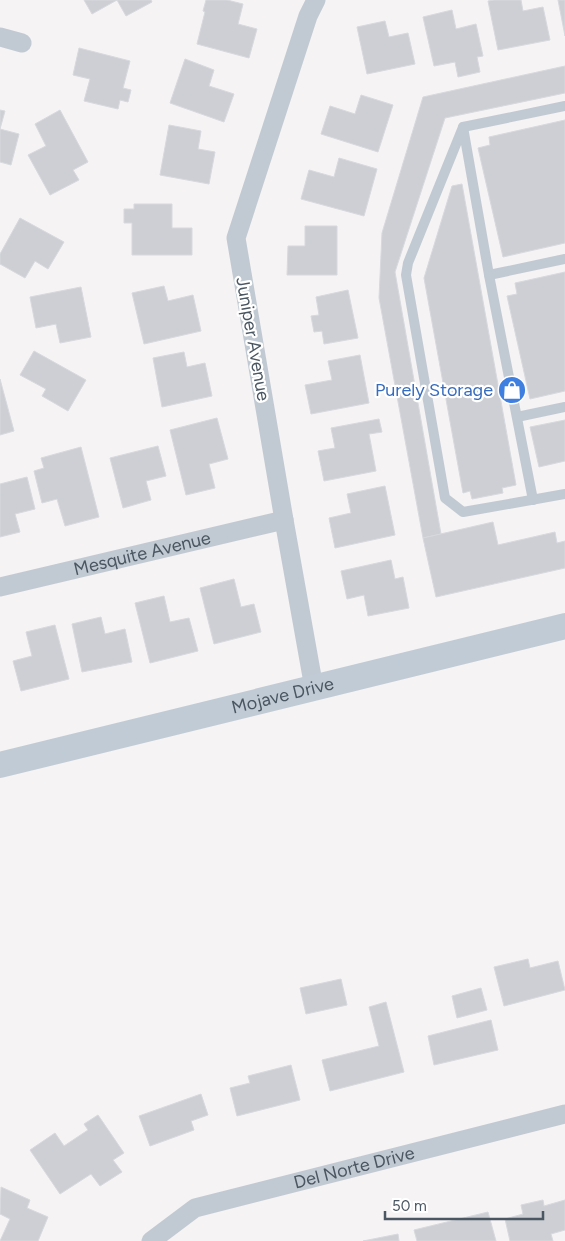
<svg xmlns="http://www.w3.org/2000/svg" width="565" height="1241" font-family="Figtree,sans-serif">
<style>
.building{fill:#cdcfd5;stroke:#d7d9de}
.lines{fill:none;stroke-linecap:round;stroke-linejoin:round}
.service{stroke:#c1cad2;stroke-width:10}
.minor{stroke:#c1cad2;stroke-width:19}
.secondary{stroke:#c1cbd6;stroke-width:26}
.labels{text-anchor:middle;stroke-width:4.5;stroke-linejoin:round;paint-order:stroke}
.street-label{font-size:18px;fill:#4a5661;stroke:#fff}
.shop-label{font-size:18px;fill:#366cbe;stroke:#fff;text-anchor:end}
</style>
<rect width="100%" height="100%" fill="#f5f3f3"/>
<g class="building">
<path d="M84 0H151L152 2 126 16 117 0 92 14Z"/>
<path d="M206 0H227L243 4 238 24 257 29 249 58 197 44 205 12 203 11Z"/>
<path d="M494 0H521L523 11 543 7 550 40 498 50 488 1Z"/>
<path d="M558 0H565V36Z"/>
<path d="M452 10 456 29 476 24 483 56 477 57 480 72 458 77 455 62 434 66 423 17Z"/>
<path d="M385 21 389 37 408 33 415 64 367 74 357 27Z"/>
<path d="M79 48 130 61 123 88 131 90 128 102 120 100 118 109 84 101 90 79 73 75Z"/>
<path d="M185 59 214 70 209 86 234 94 224 122 170 103Z"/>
<path d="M565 66V93L445 118 395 272 441 534 423 538 379 298 382 233 423 97Z"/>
<path d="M361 95 393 105 378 152 321 134 330 106 355 114Z"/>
<path d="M0 110 5 111 0 129 19 134 11 165 0 162Z"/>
<path d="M60 110 88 162 73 170 79 180 50 195 28 155 46 146 35 124Z"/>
<path d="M565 120V243L503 257 478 148 490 145 489 137Z"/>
<path d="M169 125 201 131 198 149 215 152 209 184 160 175Z"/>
<path d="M339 158 377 169 364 216 301 199 309 170 334 177Z"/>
<path d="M462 184 516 485 502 488 503 493 472 499 470 491 463 493 424 278 452 186Z"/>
<path d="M134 204H172V228H192V255H132V223H124V209H134Z"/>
<path d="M20 218 64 242 48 269 35 261 25 278 0 264V254Z"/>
<path d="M305 226H337V275H287L288 246H305Z"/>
<path d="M565 272V391L530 399 507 296 517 294 515 283Z"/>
<path d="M164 286 168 301 193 295 201 331 144 344 132 293Z"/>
<path d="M81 287 91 337 60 343 56 324 36 328 30 297Z"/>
<path d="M348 290 358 338 324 344 322 331 314 332 311 316 319 315 316 297Z"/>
<path d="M34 351 86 380 68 411 42 396 46 389 20 375Z"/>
<path d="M184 352 187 367 205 363 212 396 162 407 153 358Z"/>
<path d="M360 355 369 403 311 414 305 385 332 380 328 361Z"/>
<path d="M0 379 14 431 0 435Z"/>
<path d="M217 418 228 459 209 464 215 488 186 495 170 430Z"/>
<path d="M379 419 382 432 369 434 376 471 324 481 318 451 335 448 331 428Z"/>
<path d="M565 420V461L539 467 530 427Z"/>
<path d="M158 446 166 476 146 481 151 500 123 508 110 458Z"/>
<path d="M81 447 99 517 65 526 57 499 42 503 34 471 44 468 41 458Z"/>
<path d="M27 477 35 509 15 514 20 532 0 537V484Z"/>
<path d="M385 486 395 535 335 548 329 518 351 513 347 494Z"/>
<path d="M493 522 498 545 555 532 557 543 565 541V568L436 597 423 538Z"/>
<path d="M391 560 395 579 403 577 409 608 368 616 364 595 347 599 341 571Z"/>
<path d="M234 579 241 607 254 604 261 632 214 644 200 588Z"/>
<path d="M164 596 170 622 189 618 198 651 150 663 135 603Z"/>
<path d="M101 617 105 634 125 629 132 662 82 672 72 624Z"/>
<path d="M55 625 69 679 21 691 13 661 32 656 26 632Z"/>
<path d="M528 959 530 968 558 961 565 990 504 1006 494 967Z"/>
<path d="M341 979 347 1005 306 1014 300 988Z"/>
<path d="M481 988 487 1010 457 1018 452 996Z"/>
<path d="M386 1002 404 1072 330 1091 322 1060 379 1046 369 1007Z"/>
<path d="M491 1020 498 1050 434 1065 428 1036Z"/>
<path d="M291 1065 300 1100 237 1116 230 1088 250 1083 248 1076Z"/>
<path d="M201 1094 208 1115 191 1121 194 1130 150 1146 139 1116Z"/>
<path d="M98 1115 124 1153 113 1160 122 1172 100 1186 91 1174 60 1194 30 1150 55 1133 64 1146 88 1130 84 1124Z"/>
<path d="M1 1187 30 1200 27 1208 48 1217 38 1241H0L10 1219 0 1214Z"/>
<path d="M543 1200 544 1206 565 1200V1230L551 1234 553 1241H510L505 1219 523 1214 521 1205Z"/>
<path d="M488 1212 496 1241H417L414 1230Z"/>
<path d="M398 1234 399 1241H363Z"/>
</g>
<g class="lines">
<g class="service">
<path d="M463 127 565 106"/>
<path d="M565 259 489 275 463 127 408 263 406 275 445 498 463 512 565 494"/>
<path d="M489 275 533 500"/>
<path d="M517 417 565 407"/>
</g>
<g class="minor">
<path d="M0 37 22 43"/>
<path id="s1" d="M0 587 284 520"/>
<path d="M314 688 284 520 236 238 308 16 316 0"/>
<path id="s2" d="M151 1241 195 1208 565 1114"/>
</g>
<path class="secondary" id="s3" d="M0 765 565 626"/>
</g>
<defs>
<symbol id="shop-disc" viewBox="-11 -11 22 22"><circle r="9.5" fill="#3f7fe0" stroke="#fff"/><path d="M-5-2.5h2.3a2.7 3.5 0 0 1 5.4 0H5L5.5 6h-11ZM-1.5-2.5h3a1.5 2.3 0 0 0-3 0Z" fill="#fff"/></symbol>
</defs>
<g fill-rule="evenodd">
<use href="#shop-disc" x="496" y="374" width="32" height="32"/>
</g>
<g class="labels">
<g class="street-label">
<text transform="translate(253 339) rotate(80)" y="6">Juniper Avenue</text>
<text dy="6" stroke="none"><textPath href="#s1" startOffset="146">Mesquite Avenue</textPath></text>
<text dy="6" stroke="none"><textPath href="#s3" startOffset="291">Mojave Drive</textPath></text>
<text dy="6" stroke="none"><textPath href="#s2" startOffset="219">Del Norte Drive</textPath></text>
</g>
<g class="shop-label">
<text x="493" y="396">Purely Storage</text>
</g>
</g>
<path d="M385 1211v8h158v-8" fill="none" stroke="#4a5661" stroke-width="2.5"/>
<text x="392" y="1211" font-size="15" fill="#4a5661" stroke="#ffffff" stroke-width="4" paint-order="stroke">50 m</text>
</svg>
